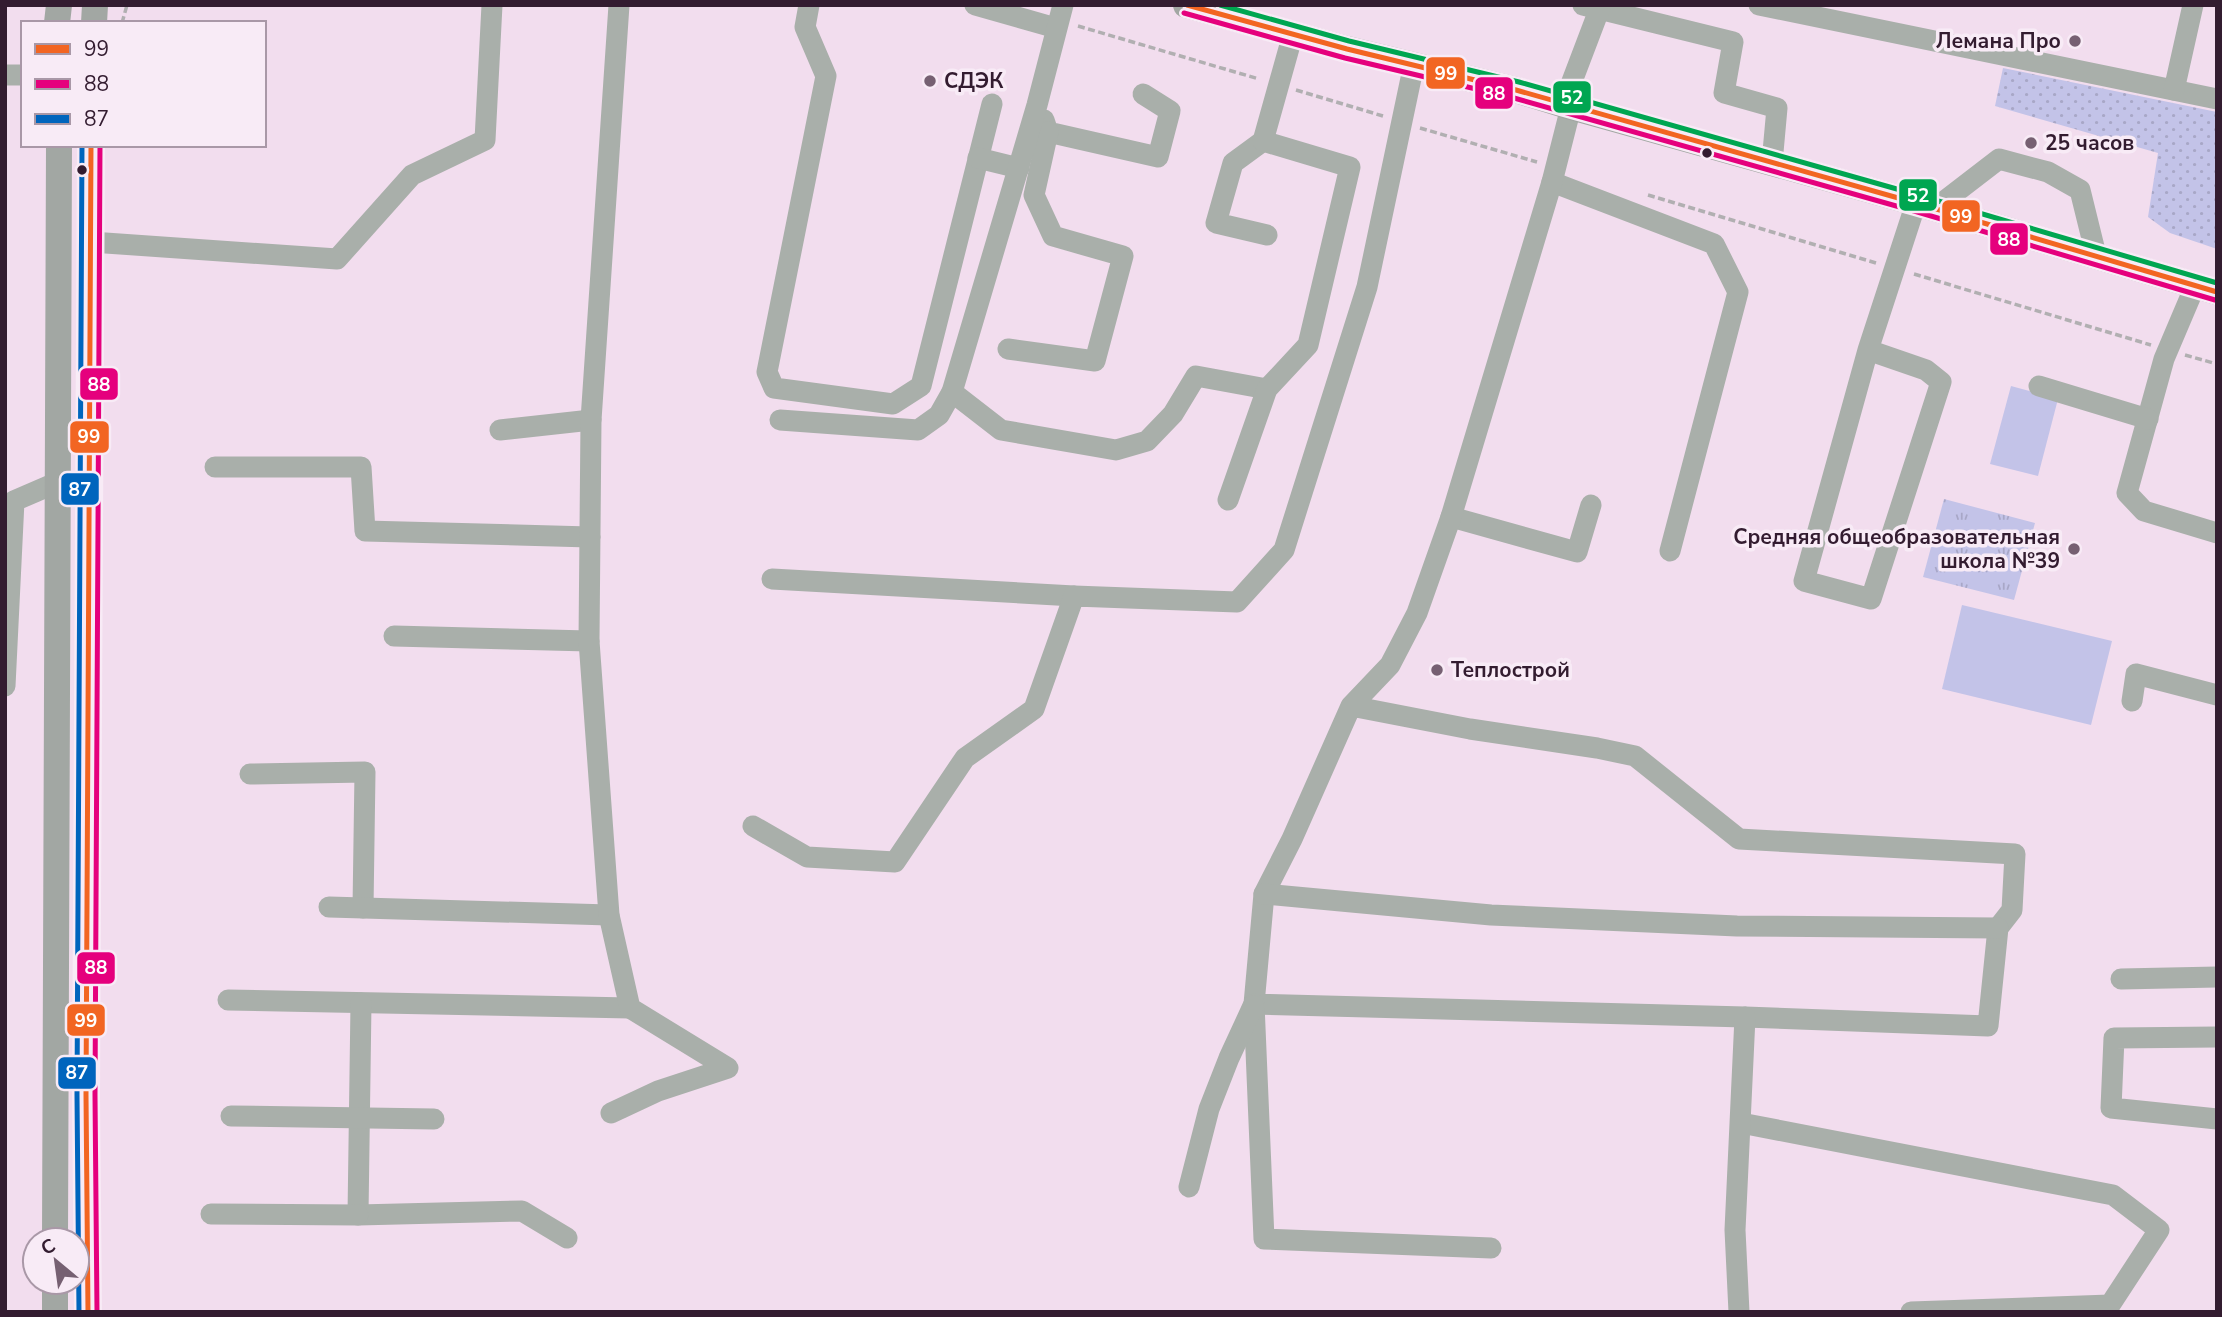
<svg xmlns="http://www.w3.org/2000/svg" width="2222" height="1317" font-family="'Nunito Sans',sans-serif">
<style>
.grass{fill:url(#grass-dots)}
.park{fill:url(#park-tufts)}
.garden{fill:#c3c3e8}
.lines{fill:none;stroke-linecap:round;stroke-linejoin:round}
.path{stroke:#b1afb1;stroke-width:3.5;stroke-dasharray:7 3.5;stroke-linecap:butt}
.minor{stroke:#a9afaa;stroke-width:21}
.major{stroke:#a2a7a3;stroke-width:26}
.bus-1-casing{stroke:#f8ebf6;stroke-width:10}
.bus-2-casing{stroke:#f8ebf6;stroke-width:10}
.bus-3-casing{stroke:#f8ebf6;stroke-width:10}
.bus-4-casing{stroke:#f8ebf6;stroke-width:10}
.bus-1{stroke:#f26522;stroke-width:5}
.bus-2{stroke:#e5007d;stroke-width:5}
.bus-3{stroke:#0065bd;stroke-width:5}
.bus-4{stroke:#00a651;stroke-width:5}
.poi-dot{fill:#766072;stroke:#f8ebf6;stroke-width:2.5}
.bus-dot{fill:#331c30;stroke:#f8ebf6;stroke-width:2.5}
.labels{text-anchor:middle;stroke-width:7;stroke-linejoin:round;paint-order:stroke}
.poi-label{font-size:21px;font-weight:bold;fill:#331c30;stroke:#f8ebf6;text-anchor:start}
.line-badge{stroke:#f8ebf6;stroke-width:2.5}
.badge-label{font-size:19px;text-anchor:middle;font-weight:bold;fill:#fff}
</style>
<defs>
<pattern id="grass-dots" width="8" height="8" patternUnits="userSpaceOnUse" patternTransform="scale(1.75)"><rect width="8" height="8" fill="#c3c3e8"/><path d="M2 2h.1M6 6h.1" fill="none" stroke="#a8a7c7" stroke-width="1.8" stroke-linecap="round"/></pattern>
<pattern id="park-tufts" width="24" height="20" patternUnits="userSpaceOnUse" patternTransform="scale(1.75)"><rect width="24" height="20" fill="#c3c3e8"/><path d="M3 7l-1-3M5 7V3M7 7l1-3M15 17l-1-3M17 17v-4M19 17l1-3" fill="none" stroke="#a8a7c7"/></pattern>
</defs>
<rect width="100%" height="100%" fill="#f2ddee"/>
<path class="grass" d="M2003 68 2217 112V249L2170 233 2148 217 2158 153 1995 106Z"/>
<path class="park" d="M1944 499 2035 523 2014 600 1923 577Z"/>
<g class="garden">
<path d="M2011 386 2058 399 2038 476 1990 464Z"/>
<path d="M1962 605 2112 641 2091 725 1942 689Z"/>
</g>
<g class="lines">
<g class="path">
<path d="M122 23 127 5"/>
<path d="M1078 26 1259 79"/>
<path d="M1296 90 1383 116"/>
<path d="M1420 128 1537 162"/>
<path d="M1648 195 1876 263"/>
<path d="M1914 274 2151 345"/>
<path d="M2185 355 2217 364"/>
</g>
<g class="minor">
<path d="M809 5 805 27 826 76 767 372 774 388 893 404 921 386 992 104"/>
<path d="M975 5 1056 28"/>
<path d="M1583 5 1733 42 1724 93 1777 108 1772 163"/>
<path d="M1759 5 2217 99"/>
<path d="M5 75H23"/>
<path d="M2174 90 2193 5"/>
<path d="M1563 105 1601 5"/>
<path d="M1044 120 1048 132 1158 157 1170 111 1143 94"/>
<path d="M1263 141 1233 163 1216 223 1267 235"/>
<path d="M978 158 1019 168"/>
<path d="M1552 182 1714 244 1738 292 1670 551"/>
<path d="M1934 209 1999 159 2048 172 2080 190 2096 255"/>
<path d="M91 242 337 259 412 175 485 140 492 5"/>
<path d="M2195 286 2164 359 2127 493 2144 511 2217 533"/>
<path d="M1008 349 1095 361 1123 256 1053 236 1034 195 1048 132"/>
<path d="M1868 350 1926 370 1941 382 1871 599 1804 581 1868 350 1916 203"/>
<path d="M2039 386 2148 419"/>
<path d="M952 392 1001 430 1116 450 1147 441 1173 414 1196 376 1267 389"/>
<path d="M780 420 918 430 939 415 952 392 1037 105 1063 5"/>
<path d="M500 430 591 420"/>
<path d="M215 467H361L365 531 590 537"/>
<path d="M1228 500 1267 389 1308 345 1350 167 1263 141 1293 34"/>
<path d="M1451 517 1577 552 1591 505"/>
<path d="M772 579 1074 596"/>
<path d="M394 636 589 641"/>
<path d="M5 686 14 501 58 482"/>
<path d="M2132 701 2136 674 2217 695"/>
<path d="M1351 706 1470 729 1597 748 1635 756 1739 839 2015 854 2012 910 1998 928 1988 1026 1745 1017 1254 1004 1264 894 1292 839 1351 706 1390 665 1417 613 1451 517 1552 182 1571 107"/>
<path d="M250 774 365 772 363 908"/>
<path d="M753 826 807 857 895 862 965 758 1034 709 1074 596 1237 602 1284 550 1367 287 1414 64"/>
<path d="M1264 894 1491 915 1737 926 1998 928"/>
<path d="M329 907 609 915"/>
<path d="M2121 979 2217 977"/>
<path d="M228 1000 630 1008"/>
<path d="M361 1003 358 1215 522 1211 567 1238"/>
<path d="M1254 1004 1264 1239 1491 1248"/>
<path d="M2217 1037 2114 1038 2111 1108 2217 1119"/>
<path d="M611 1113 658 1091 728 1068 630 1008 609 915 589 641 591 420 619 5"/>
<path d="M231 1116 434 1119"/>
<path d="M1741 1123 2113 1195 2159 1230 2110 1305 1911 1312"/>
<path d="M1189 1187 1209 1109 1229 1058 1253 1006"/>
<path d="M211 1214 358 1215"/>
<path d="M1739 1312 1735 1230 1745 1017"/>
</g>
<g class="major">
<path d="M1186 5 1347 49 1516 90 1571 107 1916 203 2217 292"/>
<path d="M57 23 59 5"/>
<path d="M94 23 95 5"/>
<path d="M55 1240 59 145"/>
<path d="M55 1312V1282"/>
<path d="M88 1312 86 1095 91 145"/>
</g>
<defs>
<g id="bus-1">
<path d="M1187 5 1347 49 1516 90 1916 203 2217 292"/>
<path d="M88 1312 86 1095 91 145"/>
</g>
<g id="bus-2">
<path d="M1184 13 1345 58 1514 98 1914 211 2215 300"/>
<path d="M97 1312 95 1095 100 145"/>
</g>
<path id="bus-3" d="M79 1312 77 1095 82 145"/>
<path id="bus-4" d="M1220 5 1349 41 1519 82 1918 195 2217 283"/>
</defs>
<use href="#bus-1" class="bus-1-casing"/>
<use href="#bus-2" class="bus-2-casing"/>
<use href="#bus-3" class="bus-3-casing"/>
<use href="#bus-4" class="bus-4-casing"/>
<use href="#bus-1" class="bus-1"/>
<use href="#bus-2" class="bus-2"/>
<use href="#bus-3" class="bus-3"/>
<use href="#bus-4" class="bus-4"/>
</g>
<g class="poi-dot">
<circle cx="2075" cy="41" r="7"/>
<circle cx="930" cy="81" r="7"/>
<circle cx="2031" cy="143" r="7"/>
<circle cx="2074" cy="549" r="7"/>
<circle cx="1437" cy="670" r="7"/>
</g>
<g class="bus-dot">
<circle cx="1707" cy="153" r="6"/>
<circle cx="82" cy="170" r="6"/>
</g>
<g class="labels">
<g class="poi-label">
<text x="2061" y="48" text-anchor="end">Лемана Про</text>
<text x="944" y="88">СДЭК</text>
<text x="2045" y="150">25 часов</text>
<text x="2060" y="544" text-anchor="end">Средняя общеобразовательная<tspan x="2060" dy="24">школа №39</tspan></text>
<text x="1451" y="677">Теплострой</text>
</g>
</g>
<g class="line-badge">
<rect x="1425" y="56" width="41" height="34" rx="7" fill="#f26522"/>
<rect x="1474" y="76" width="40" height="34" rx="7" fill="#e5007d"/>
<rect x="1552" y="80" width="40" height="34" rx="7" fill="#00a651"/>
<rect x="1898" y="178" width="40" height="34" rx="7" fill="#00a651"/>
<rect x="1941" y="199" width="40" height="34" rx="7" fill="#f26522"/>
<rect x="1989" y="222" width="40" height="34" rx="7" fill="#e5007d"/>
<rect x="79" y="367" width="40" height="34" rx="7" fill="#e5007d"/>
<rect x="69" y="420" width="41" height="34" rx="7" fill="#f26522"/>
<rect x="60" y="472" width="40" height="34" rx="7" fill="#0065bd"/>
<rect x="76" y="951" width="40" height="34" rx="7" fill="#e5007d"/>
<rect x="66" y="1003" width="40" height="34" rx="7" fill="#f26522"/>
<rect x="57" y="1056" width="40" height="34" rx="7" fill="#0065bd"/>
</g>
<g class="badge-label">
<text x="1446" y="80">99</text>
<text x="1494" y="100">88</text>
<text x="1572" y="104">52</text>
<text x="1918" y="202">52</text>
<text x="1961" y="223">99</text>
<text x="2009" y="246">88</text>
<text x="99" y="391">88</text>
<text x="89" y="443">99</text>
<text x="80" y="496">87</text>
<text x="96" y="974">88</text>
<text x="86" y="1027">99</text>
<text x="77" y="1079">87</text>
</g>
<rect width="2222" height="1317" fill="none" stroke="#331c30" stroke-width="14"/>
<rect x="21" y="21" width="245" height="126" fill="#f8ebf6" stroke="#a998a7" stroke-width="2"/>
<rect x="35" y="44" width="35" height="10" fill="#f26522" stroke="#a998a7" stroke-width="2"/>
<text x="84" y="56" font-size="21" fill="#331c30">99</text>
<rect x="35" y="79" width="35" height="10" fill="#e5007d" stroke="#a998a7" stroke-width="2"/>
<text x="84" y="91" font-size="21" fill="#331c30">88</text>
<rect x="35" y="114" width="35" height="10" fill="#0065bd" stroke="#a998a7" stroke-width="2"/>
<text x="84" y="126" font-size="21" fill="#331c30">87</text>
<g transform="translate(56 1261) rotate(331)"><circle r="33" fill="#f8ebf6" stroke="#a998a7" stroke-width="2"/>
<path d="M0-5L12 26L0 18L-12 26Z" fill="#766072"/>
<text y="-10" font-size="19" font-weight="bold" text-anchor="middle" fill="#331c30">С</text>
</g>
</svg>
